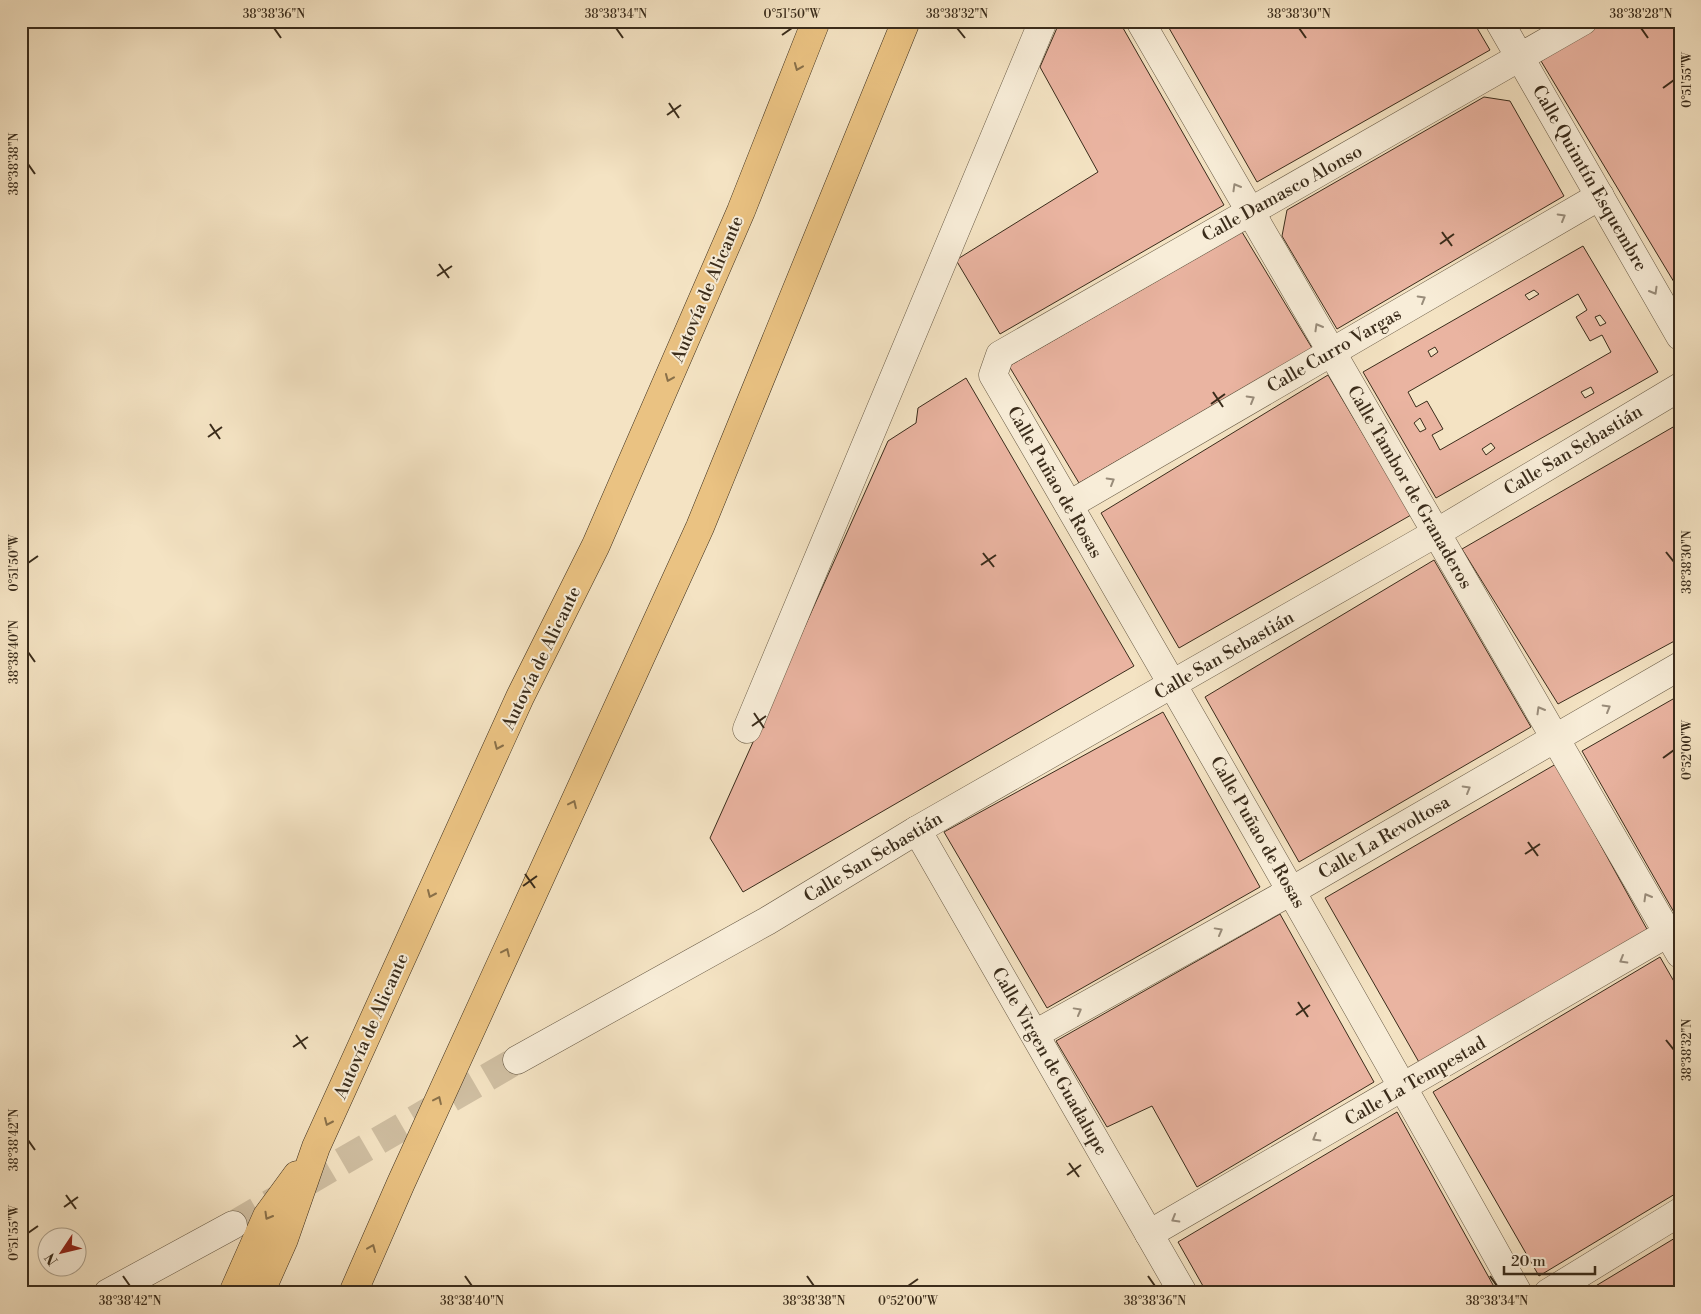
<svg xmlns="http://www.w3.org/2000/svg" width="1701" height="1314" font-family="'Libre Bodoni',serif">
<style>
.building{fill:#eab4a1;stroke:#3a2c1b;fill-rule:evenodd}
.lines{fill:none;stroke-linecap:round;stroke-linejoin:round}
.minor-tunnel{stroke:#cfbea1;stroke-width:28;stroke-dasharray:28 14;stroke-linecap:butt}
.minor-casing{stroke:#685a45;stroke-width:29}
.highway-casing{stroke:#3a2c1b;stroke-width:29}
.minor{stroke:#f8edd8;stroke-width:28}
.highway{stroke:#eac282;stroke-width:28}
.oneway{stroke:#897049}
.oneway2{stroke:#998c7a}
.ticks{fill:none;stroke:#3a2c1b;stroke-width:2}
.labels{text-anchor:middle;stroke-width:4;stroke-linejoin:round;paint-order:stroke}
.street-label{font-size:18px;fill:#3a2c1b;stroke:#f8edd8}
.neatline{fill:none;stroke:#3a2c1b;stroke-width:2}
.ticks-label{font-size:12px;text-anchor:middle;fill:#3a2c1b}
</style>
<rect width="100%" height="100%" fill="#f4e3c3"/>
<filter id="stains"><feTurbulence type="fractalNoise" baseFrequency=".004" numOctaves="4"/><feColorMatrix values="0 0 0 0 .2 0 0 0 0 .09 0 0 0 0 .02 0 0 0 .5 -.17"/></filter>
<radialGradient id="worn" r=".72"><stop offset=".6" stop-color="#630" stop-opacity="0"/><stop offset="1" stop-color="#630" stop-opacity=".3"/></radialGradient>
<g class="building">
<path d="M1060 21H1119L1224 205 1000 334 956 260 1098 172 1040 67Z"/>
<path d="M1165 21H1473L1490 50 1257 182Z"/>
<path d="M1606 21H1680V292L1541 61Z"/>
<path d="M1484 97 1510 101 1564 196 1337 329 1282 236 1287 210Z"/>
<path d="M1242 232 1312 348 1079 483 1009 366Z"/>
<path d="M1583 246 1658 372 1436 498 1363 372ZM1534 290 1539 294 1529 300 1525 295ZM1578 294 1587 310 1576 317 1590 341 1602 335 1611 352 1440 450 1432 435 1443 429 1427 401 1416 407 1408 392ZM1600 315 1606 323 1600 326 1595 317ZM1435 347 1438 352 1431 357 1428 351ZM1591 387 1594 393 1585 398 1581 392ZM1420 418 1426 429 1420 432 1414 423ZM1491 443 1495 448 1486 455 1482 449Z"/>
<path d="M1328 375 1411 515 1179 648 1101 513Z"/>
<path d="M966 378 1134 666 743 892 710 838 888 441 916 423 918 408Z"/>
<path d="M1680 423V638L1558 704 1462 549Z"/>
<path d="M1434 560 1531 727 1299 862 1205 697Z"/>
<path d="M1680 695V911L1675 914 1582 751Z"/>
<path d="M1163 712 1260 887 1047 1008 944 832Z"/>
<path d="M1556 764 1648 931 1420 1064 1325 898Z"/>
<path d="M1280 914 1374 1082 1197 1187 1152 1106 1107 1127 1056 1041Z"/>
<path d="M1660 957 1680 992V1191L1539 1276 1433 1092Z"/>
<path d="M1397 1112 1497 1292 1207 1293 1178 1242Z"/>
<path d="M1680 1235V1293H1584Z"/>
</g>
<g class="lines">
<path class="minor-tunnel" d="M233 1225 517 1060"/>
<defs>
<g id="minor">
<path d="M1140 21 1680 954"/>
<path d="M1499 21 1680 336"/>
<path d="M1069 505 1600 196"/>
<path d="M747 729 1043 21"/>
<path d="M917 830 1183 1293"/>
<path d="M1035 1034 1293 890 1680 666"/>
<path d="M517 1060 767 921 917 830 1436 533 1680 387"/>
<path d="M1149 1234 1680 926"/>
<path d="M108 1293 233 1225"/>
<path d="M1518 1293C1347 985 1170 679 993 375L1000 355 1583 21"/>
<path d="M1548 1293 1680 1212"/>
</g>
<g id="highway">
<path d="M233 1293 267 1216 297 1175"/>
<path d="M260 1293 284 1239 316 1147 520 697 596 545 741 211 816 21"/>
<path d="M353 1293 401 1183 700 527 906 21"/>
</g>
</defs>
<use href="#minor" class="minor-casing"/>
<use href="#highway" class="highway-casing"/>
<use href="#minor" class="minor"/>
<use href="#highway" class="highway"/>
</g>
<defs><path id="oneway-chevron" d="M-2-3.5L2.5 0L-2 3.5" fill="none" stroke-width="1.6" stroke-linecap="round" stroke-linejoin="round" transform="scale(1.25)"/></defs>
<g class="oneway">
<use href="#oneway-chevron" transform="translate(798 67) rotate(112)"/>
<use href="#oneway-chevron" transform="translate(669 378) rotate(113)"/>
<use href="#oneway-chevron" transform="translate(498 746) rotate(114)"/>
<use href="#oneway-chevron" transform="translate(573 804) rotate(-65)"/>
<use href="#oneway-chevron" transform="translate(431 894) rotate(114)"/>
<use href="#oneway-chevron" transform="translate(506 952) rotate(-65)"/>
<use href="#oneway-chevron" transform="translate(438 1100) rotate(-65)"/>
<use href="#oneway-chevron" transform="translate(328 1122) rotate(114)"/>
<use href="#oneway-chevron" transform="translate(268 1216) rotate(120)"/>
<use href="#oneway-chevron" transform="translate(372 1248) rotate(-67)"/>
</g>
<g class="oneway2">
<use href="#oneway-chevron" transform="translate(1236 187) rotate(-120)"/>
<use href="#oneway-chevron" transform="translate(1562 217) rotate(-30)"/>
<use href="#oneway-chevron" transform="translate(1654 291) rotate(60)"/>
<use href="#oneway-chevron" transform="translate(1422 299) rotate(-30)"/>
<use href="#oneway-chevron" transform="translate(1318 327) rotate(-120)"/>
<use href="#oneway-chevron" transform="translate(1251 399) rotate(-30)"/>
<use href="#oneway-chevron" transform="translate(1111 481) rotate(-30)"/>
<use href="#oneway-chevron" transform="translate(1607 708) rotate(-30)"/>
<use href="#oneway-chevron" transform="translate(1540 710) rotate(-120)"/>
<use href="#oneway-chevron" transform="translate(1467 789) rotate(-30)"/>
<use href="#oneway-chevron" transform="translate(1647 897) rotate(-120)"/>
<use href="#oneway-chevron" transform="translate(1219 931) rotate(-29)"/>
<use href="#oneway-chevron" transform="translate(1623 960) rotate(150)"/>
<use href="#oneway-chevron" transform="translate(1078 1011) rotate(-29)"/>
<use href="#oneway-chevron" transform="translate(1316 1138) rotate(150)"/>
<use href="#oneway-chevron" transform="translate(1175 1219) rotate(150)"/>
</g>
<path class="ticks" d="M274 28 281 38M616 28 623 38M957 28 965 38M1299 28 1306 38M1641 28 1648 38M782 35 792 28M1663 88 1674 80M669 103 679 118M667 115 681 105M28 164 35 174M1442 232 1452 246M1440 244 1454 234M439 264 449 278M437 276 452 266M1213 392 1223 407M1211 404 1225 394M210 424 220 439M208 437 222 427M1666 552 1674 562M983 553 994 567M28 563 38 556M981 565 996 555M28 652 35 662M754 713 764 728M752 726 766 716M1663 758 1674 750M1528 842 1538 856M1525 854 1540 844M525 874 535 888M523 886 537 876M1298 1002 1308 1017M1296 1015 1310 1005M296 1035 306 1049M1666 1040 1674 1050M293 1047 308 1037M28 1140 35 1150M1069 1163 1079 1177M1067 1175 1081 1165M66 1195 76 1209M64 1207 78 1197M28 1233 38 1226M123 1276 130 1286M465 1276 472 1286M807 1276 814 1286M1148 1276 1155 1286M1490 1276 1497 1286M908 1286 918 1279"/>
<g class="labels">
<g class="street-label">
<text transform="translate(1590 178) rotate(60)" y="6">Calle Quimtín Esquembre</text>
<text transform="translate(1282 193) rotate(-29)" y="6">Calle Damasco Alonso</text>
<text transform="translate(707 289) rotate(-67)" y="6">Autovía de Alicante</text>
<text transform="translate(1334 350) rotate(-30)" y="6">Calle Curro Vargas</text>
<text transform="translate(1573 450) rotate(-31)" y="6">Calle San Sebastián</text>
<text transform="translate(1055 482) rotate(60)" y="6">Calle Puñao de Rosas</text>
<text transform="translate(1410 487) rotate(60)" y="6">Calle Tambor de Granaderos</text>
<text transform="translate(1224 655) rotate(-30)" y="6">Calle San Sebastián</text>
<text transform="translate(541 658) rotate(-64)" y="6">Autovía de Alicante</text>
<text transform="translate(1258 832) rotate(60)" y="6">Calle Puñao de Rosas</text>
<text transform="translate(1384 837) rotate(-30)" y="6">Calle La Revoltosa</text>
<text transform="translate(873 857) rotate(-31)" y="6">Calle San Sebastián</text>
<text transform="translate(371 1026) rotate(-66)" y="6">Autovía de Alicante</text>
<text transform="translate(1050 1061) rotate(60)" y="6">Calle Virgen de Guadalupe</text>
<text transform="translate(1415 1081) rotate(-30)" y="6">Calle La Tempestad</text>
</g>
</g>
<rect width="1701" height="1314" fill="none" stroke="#f4e3c3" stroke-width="55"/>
<g transform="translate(62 1252) rotate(235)"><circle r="24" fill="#f8edd8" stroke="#aca08c"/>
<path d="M0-4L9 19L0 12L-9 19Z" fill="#8f2418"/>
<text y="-8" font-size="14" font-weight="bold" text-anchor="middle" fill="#3a2c1b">N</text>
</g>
<path d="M1504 1266v8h91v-8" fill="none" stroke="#3a2c1b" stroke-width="2.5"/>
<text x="1511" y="1266" font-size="15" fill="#3a2c1b" stroke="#f8edd8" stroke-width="4" paint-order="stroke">20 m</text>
<rect x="28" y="28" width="1646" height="1258" class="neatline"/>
<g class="ticks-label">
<text x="274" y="18">38°38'36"N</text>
<text x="616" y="18">38°38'34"N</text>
<text x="792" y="18">0°51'50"W</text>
<text x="957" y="18">38°38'32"N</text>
<text x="1299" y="18">38°38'30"N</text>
<text x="1641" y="18">38°38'28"N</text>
<text transform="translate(1687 80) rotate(-90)" y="4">0°51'55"W</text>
<text transform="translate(14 164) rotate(-90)" y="4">38°38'38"N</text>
<text transform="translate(1687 562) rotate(-90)" y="4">38°38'30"N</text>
<text transform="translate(14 563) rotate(-90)" y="4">0°51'50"W</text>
<text transform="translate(14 652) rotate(-90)" y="4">38°38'40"N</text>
<text transform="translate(1687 750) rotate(-90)" y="4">0°52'00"W</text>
<text transform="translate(1687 1050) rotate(-90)" y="4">38°38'32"N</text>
<text transform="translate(14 1140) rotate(-90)" y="4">38°38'42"N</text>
<text transform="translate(14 1233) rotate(-90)" y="4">0°51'55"W</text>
<text x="130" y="1305">38°38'42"N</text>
<text x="472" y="1305">38°38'40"N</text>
<text x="814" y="1305">38°38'38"N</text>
<text x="908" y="1305">0°52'00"W</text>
<text x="1155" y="1305">38°38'36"N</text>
<text x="1497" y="1305">38°38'34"N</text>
</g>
<rect width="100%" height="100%" filter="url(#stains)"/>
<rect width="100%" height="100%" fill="url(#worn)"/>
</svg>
